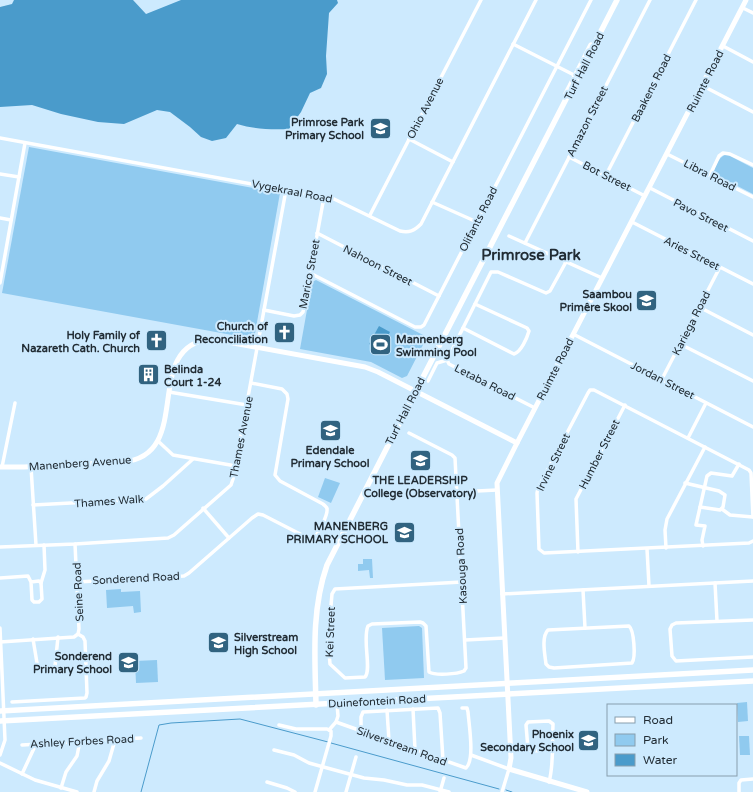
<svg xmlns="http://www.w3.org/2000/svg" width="753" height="792" font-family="'Varela Round',sans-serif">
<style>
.green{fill:#90caef}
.water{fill:#4a9bcb}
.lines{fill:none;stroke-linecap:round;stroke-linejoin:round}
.stream{stroke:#4a9bcb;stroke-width:1}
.street{stroke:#fff;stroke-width:3.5}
.secondary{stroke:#fff;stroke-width:5}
.primary{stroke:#fff;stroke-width:5.5}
.labels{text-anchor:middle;stroke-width:4;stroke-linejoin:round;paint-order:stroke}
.street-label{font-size:11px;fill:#212c34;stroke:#cdeafe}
.poi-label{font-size:11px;font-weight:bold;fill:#212c34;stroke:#cdeafe;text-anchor:end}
.district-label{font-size:15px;font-weight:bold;fill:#212c34;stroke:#cdeafe}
</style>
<rect width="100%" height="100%" fill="#cdeafe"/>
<g class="green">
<path d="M29 147 280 193 254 339 2 293Z"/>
<path d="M725 155H728L753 168V194L714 174C713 168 719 157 725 155Z"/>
<path d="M316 280 427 337 407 376 402 378 371 362 300 349 312 282Z"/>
<path d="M325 478 340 483 331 503 318 497Z"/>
<path d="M363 559H372L373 578H370L369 570 358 571V564H363Z"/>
<path d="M121 589V592L140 591 141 612 134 613 133 606 107 608 106 590Z"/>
<path d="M419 626 422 628 424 678 385 680 382 628Z"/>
<path d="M157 660 158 682 136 683 135 661Z"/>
<path d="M747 702 748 721 738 722 737 703Z"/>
<path d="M739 736H749L750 755H740Z"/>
</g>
<g class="water">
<path d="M14 0H133L146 14 181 0H337L338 3 329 13 326 56 327 74 321 88 310 93 301 112 289 129C271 130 254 129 237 124L226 138 212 141 201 137 190 127 170 112 157 110 124 124 98 122 61 114 32 105 0 107V7L12 4Z"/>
<path d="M379 326 390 332 380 350 369 344Z"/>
</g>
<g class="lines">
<g class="stream">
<path d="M331 743 499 789"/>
<path d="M506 790 512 792"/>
<path d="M141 792 159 725 171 723 240 719 328 742"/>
</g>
<g class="street">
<path d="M743 8 753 13"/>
<path d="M513 44 576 76"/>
<path d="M723 46 753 62"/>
<path d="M703 86 753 112"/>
<path d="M0 138 334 199 400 231C409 233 414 231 421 224L536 0"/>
<path d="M409 139 453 162"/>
<path d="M667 154 753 197"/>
<path d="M569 157 645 196"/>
<path d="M0 174 19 177"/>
<path d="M606 175 696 0"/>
<path d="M710 175 719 156 723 153 730 154 753 165"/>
<path d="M650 188 753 241"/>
<path d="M432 202 477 222"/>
<path d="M370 215 481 0"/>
<path d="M0 218 11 220"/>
<path d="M632 222 753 284"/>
<path d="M317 233 439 296"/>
<path d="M509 236 602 278"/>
<path d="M525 243 650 0"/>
<path d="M310 273 415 327H421L424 325 591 0"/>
<path d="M0 283 25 143"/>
<path d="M699 307 753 335"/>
<path d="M264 310 294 316 300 315 303 312 324 197"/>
<path d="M463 328 514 354C521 352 527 338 529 331L527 328 475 304"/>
<path d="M573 334 753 427"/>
<path d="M680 344 753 381"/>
<path d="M447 360 491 272H498L546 293 550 291 566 262"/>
<path d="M447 360 449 364 535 408"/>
<path d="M662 379 720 267"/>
<path d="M428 381 437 363 447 360"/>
<path d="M169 392 247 405"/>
<path d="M409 433 452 455 455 458 466 668 464 671C457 674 436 676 429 672L426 626 423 623 420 622 372 624 368 626C362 639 372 670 365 677L345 678 330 664 328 640 332 594 335 589 462 582"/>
<path d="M688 438 706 403"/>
<path d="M158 441 173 455 236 466"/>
<path d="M2 467 15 403"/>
<path d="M31 467 36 545"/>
<path d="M685 483 719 491 725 495 723 507 720 510 700 507"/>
<path d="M457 492 497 490"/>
<path d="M33 505 146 499 163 486 193 459"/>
<path d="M203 508 229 538"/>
<path d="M722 509 730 515 753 517"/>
<path d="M753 517 751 473 749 470 594 390H590L588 393 538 488 537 493 539 549 544 553 749 543 753 541"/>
<path d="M703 546 702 540 705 526 696 525 707 476 711 473 732 476 739 464"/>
<path d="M0 547 75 544 168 538 174 535 231 485 233 479 286 190"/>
<path d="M666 548 665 530 667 519 705 447"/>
<path d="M647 549 649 586"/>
<path d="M578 552 576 499 625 405"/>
<path d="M0 578 28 576 31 582 32 600 34 602H39L42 599 41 583 39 581 31 582"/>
<path d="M77 582 184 576 189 573 252 518 258 514 263 515 306 537C309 538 312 539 315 536 319 533 328 514 327 509 327 507 325 506 323 504L280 481 275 475 288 399 287 394 282 389 251 383"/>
<path d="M41 583 45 570 44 545"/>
<path d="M715 583 717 621"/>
<path d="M583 590 585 628"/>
<path d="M502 594 753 581"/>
<path d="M753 620 676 623 672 625 670 629 672 656 676 661 753 657"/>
<path d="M629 626C634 630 636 657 632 663L554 668 549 667 546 664C545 655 541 637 548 630Z"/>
<path d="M0 628 5 740 0 755"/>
<path d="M33 639 38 669 42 671 52 670 55 666 58 637"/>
<path d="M465 640 504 638"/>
<path d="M0 642 74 637 78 634 79 629 75 544"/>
<path d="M12 702 85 698 86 697 87 693 85 641 83 637 78 634"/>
<path d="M413 709 415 750"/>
<path d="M387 710 389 741"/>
<path d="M336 722 338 716 337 704"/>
<path d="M279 725 296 729H327L331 731V736L315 792"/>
<path d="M329 730 336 722 466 768C475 760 469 725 468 712L467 708H462"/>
<path d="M361 731V717L363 712 438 708 440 713 443 760"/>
<path d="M22 745 141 738"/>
<path d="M274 750 294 755 309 763 364 778 384 780 407 785H422L449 792"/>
<path d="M471 755 509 769 502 792"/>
<path d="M0 763 35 780 77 792"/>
<path d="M22 774 36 744"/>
<path d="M267 782 287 788 295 792"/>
<path d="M549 782C554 764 552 744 553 725V724L549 721 528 722 526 725 528 749 531 751 552 750"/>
<path d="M61 788 66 772 77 756 80 741"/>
<path d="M94 792 97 781 109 761 115 740"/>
<path d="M346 792 356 757"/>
<path d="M440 792 444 778"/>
<path d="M739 792V783L741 780 753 779"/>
</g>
<g class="secondary">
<path d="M0 467H24L123 462C196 455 140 346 211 339L365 367 378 372 517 443"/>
<path d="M587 792 509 769 511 758 497 483 517 443 746 0"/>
</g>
<g class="primary">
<path d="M566 94 591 45"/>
<path d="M316 705C315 658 311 611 327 565L420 383 617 0"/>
<path d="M0 711 753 670"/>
<path d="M0 721 753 681"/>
</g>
</g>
<defs>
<symbol id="school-square" viewBox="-11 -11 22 22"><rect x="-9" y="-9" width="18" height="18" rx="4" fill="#316380" stroke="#cdeafe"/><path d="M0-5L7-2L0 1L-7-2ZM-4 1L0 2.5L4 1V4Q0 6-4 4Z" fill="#fff"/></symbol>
<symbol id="church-square" viewBox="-11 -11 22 22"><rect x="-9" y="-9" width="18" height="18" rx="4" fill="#316380" stroke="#cdeafe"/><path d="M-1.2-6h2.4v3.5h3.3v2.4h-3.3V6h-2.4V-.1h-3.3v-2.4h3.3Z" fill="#fff"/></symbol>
<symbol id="stadium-square" viewBox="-11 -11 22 22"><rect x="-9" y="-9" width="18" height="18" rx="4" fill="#316380" stroke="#cdeafe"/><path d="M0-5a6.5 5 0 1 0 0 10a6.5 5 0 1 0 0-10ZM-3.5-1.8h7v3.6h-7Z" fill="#fff"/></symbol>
<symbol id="building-square" viewBox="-11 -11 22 22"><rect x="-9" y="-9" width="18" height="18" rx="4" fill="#316380" stroke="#cdeafe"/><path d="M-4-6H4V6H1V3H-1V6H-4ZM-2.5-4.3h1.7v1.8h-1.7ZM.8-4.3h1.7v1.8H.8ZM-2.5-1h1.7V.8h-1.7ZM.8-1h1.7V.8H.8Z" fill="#fff"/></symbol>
</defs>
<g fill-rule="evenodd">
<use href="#school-square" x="368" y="116" width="25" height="25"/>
<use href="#school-square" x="634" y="288" width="25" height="25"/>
<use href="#church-square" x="272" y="320" width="25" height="25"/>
<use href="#church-square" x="144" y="328" width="25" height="25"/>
<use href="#stadium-square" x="368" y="332" width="25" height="25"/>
<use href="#building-square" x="136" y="362" width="25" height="25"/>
<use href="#school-square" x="318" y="418" width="25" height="25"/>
<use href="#school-square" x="408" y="448" width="25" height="25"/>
<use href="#school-square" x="392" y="520" width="25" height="25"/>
<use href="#school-square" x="206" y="630" width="25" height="25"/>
<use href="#school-square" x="116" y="650" width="25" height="25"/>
<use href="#school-square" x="576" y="728" width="25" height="25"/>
</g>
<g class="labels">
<g class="street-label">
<text transform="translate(584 66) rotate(-63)" y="4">Turf Hall Road</text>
<text transform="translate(705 81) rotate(-63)" y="4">Ruimte Road</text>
<text transform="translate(651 88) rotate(-63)" y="4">Baakens Road</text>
<text transform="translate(425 108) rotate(-63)" y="4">Ohio Avenue</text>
<text transform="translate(587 121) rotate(-63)" y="4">Amazon Street</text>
<text transform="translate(710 175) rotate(27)" y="4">Libra Road</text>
<text transform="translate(607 176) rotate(27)" y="4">Bot Street</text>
<text transform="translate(292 191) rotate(11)" y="4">Vygekraal Road</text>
<text transform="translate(701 215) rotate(27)" y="4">Pavo Street</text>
<text transform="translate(478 219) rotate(-63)" y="4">Olifants Road</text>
<text transform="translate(692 253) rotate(27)" y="4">Aries Street</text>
<text transform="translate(378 265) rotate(27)" y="4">Nahoon Street</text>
<text transform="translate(309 274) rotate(-79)" y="4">Marico Street</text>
<text transform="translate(691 323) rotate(-63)" y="4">Kariega Road</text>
<text transform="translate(555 369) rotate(-63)" y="4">Ruimte Road</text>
<text transform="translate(663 380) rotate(27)" y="4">Jordan Street</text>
<text transform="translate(485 382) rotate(27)" y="4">Letaba Road</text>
<text transform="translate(405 411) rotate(-63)" y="4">Turf Hall Road</text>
<text transform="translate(241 437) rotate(-79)" y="4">Thames Avenue</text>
<text transform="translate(599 454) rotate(-63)" y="4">Humber Street</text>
<text transform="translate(553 462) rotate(-64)" y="4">Irvine Street</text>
<text transform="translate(80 463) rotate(-4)" y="4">Manenberg Avenue</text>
<text transform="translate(109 501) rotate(-4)" y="4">Thames Walk</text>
<text transform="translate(461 566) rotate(-93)" y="4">Kasouga Road</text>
<text transform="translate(136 578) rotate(-3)" y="4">Sonderend Road</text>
<text transform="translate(78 592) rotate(-93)" y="4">Seine Road</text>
<text transform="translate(330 632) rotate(-88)" y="4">Kei Street</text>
<text transform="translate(377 701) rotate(-3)" y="4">Duinefontein Road</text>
<text transform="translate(82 741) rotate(-3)" y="4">Ashley Forbes Road</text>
<text transform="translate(402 746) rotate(20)" y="4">Silverstream Road</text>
</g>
<g class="poi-label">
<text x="364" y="126">Primrose Park<tspan x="364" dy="13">Primary School</tspan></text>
<text x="632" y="298">Saambou<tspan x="632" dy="13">Primêre Skool</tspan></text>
<text x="268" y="330">Church of<tspan x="268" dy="13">Reconciliation</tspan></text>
<text x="140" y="339">Holy Family of<tspan x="140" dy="13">Nazareth Cath. Church</tspan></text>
<text x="396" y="343" text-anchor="start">Mannenberg<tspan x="396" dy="13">Swimming Pool</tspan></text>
<text x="164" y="373" text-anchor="start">Belinda<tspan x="164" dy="13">Court 1-24</tspan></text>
<text x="330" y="454" text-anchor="middle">Edendale<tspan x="330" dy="13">Primary School</tspan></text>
<text x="420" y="484" text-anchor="middle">THE LEADERSHIP<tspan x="420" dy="13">College (Observatory)</tspan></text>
<text x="388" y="530">MANENBERG<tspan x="388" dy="13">PRIMARY SCHOOL</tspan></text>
<text x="234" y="641" text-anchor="start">Silverstream<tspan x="234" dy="13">High School</tspan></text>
<text x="112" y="660">Sonderend<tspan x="112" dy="13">Primary School</tspan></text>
<text x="574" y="738">Phoenix<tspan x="574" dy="13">Secondary School</tspan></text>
</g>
<g class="district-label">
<text x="531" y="260">Primrose Park</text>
</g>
</g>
<rect x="607" y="704" width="130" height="72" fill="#cdeafe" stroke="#889ead"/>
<rect x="615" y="717" width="20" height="6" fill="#ffffff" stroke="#889ead"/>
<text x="643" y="724" font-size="12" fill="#212c34">Road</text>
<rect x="615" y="734" width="20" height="12" fill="#90caef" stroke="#889ead"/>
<text x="643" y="744" font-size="12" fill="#212c34">Park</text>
<rect x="615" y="754" width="20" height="12" fill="#4a9bcb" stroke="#889ead"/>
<text x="643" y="764" font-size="12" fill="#212c34">Water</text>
</svg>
